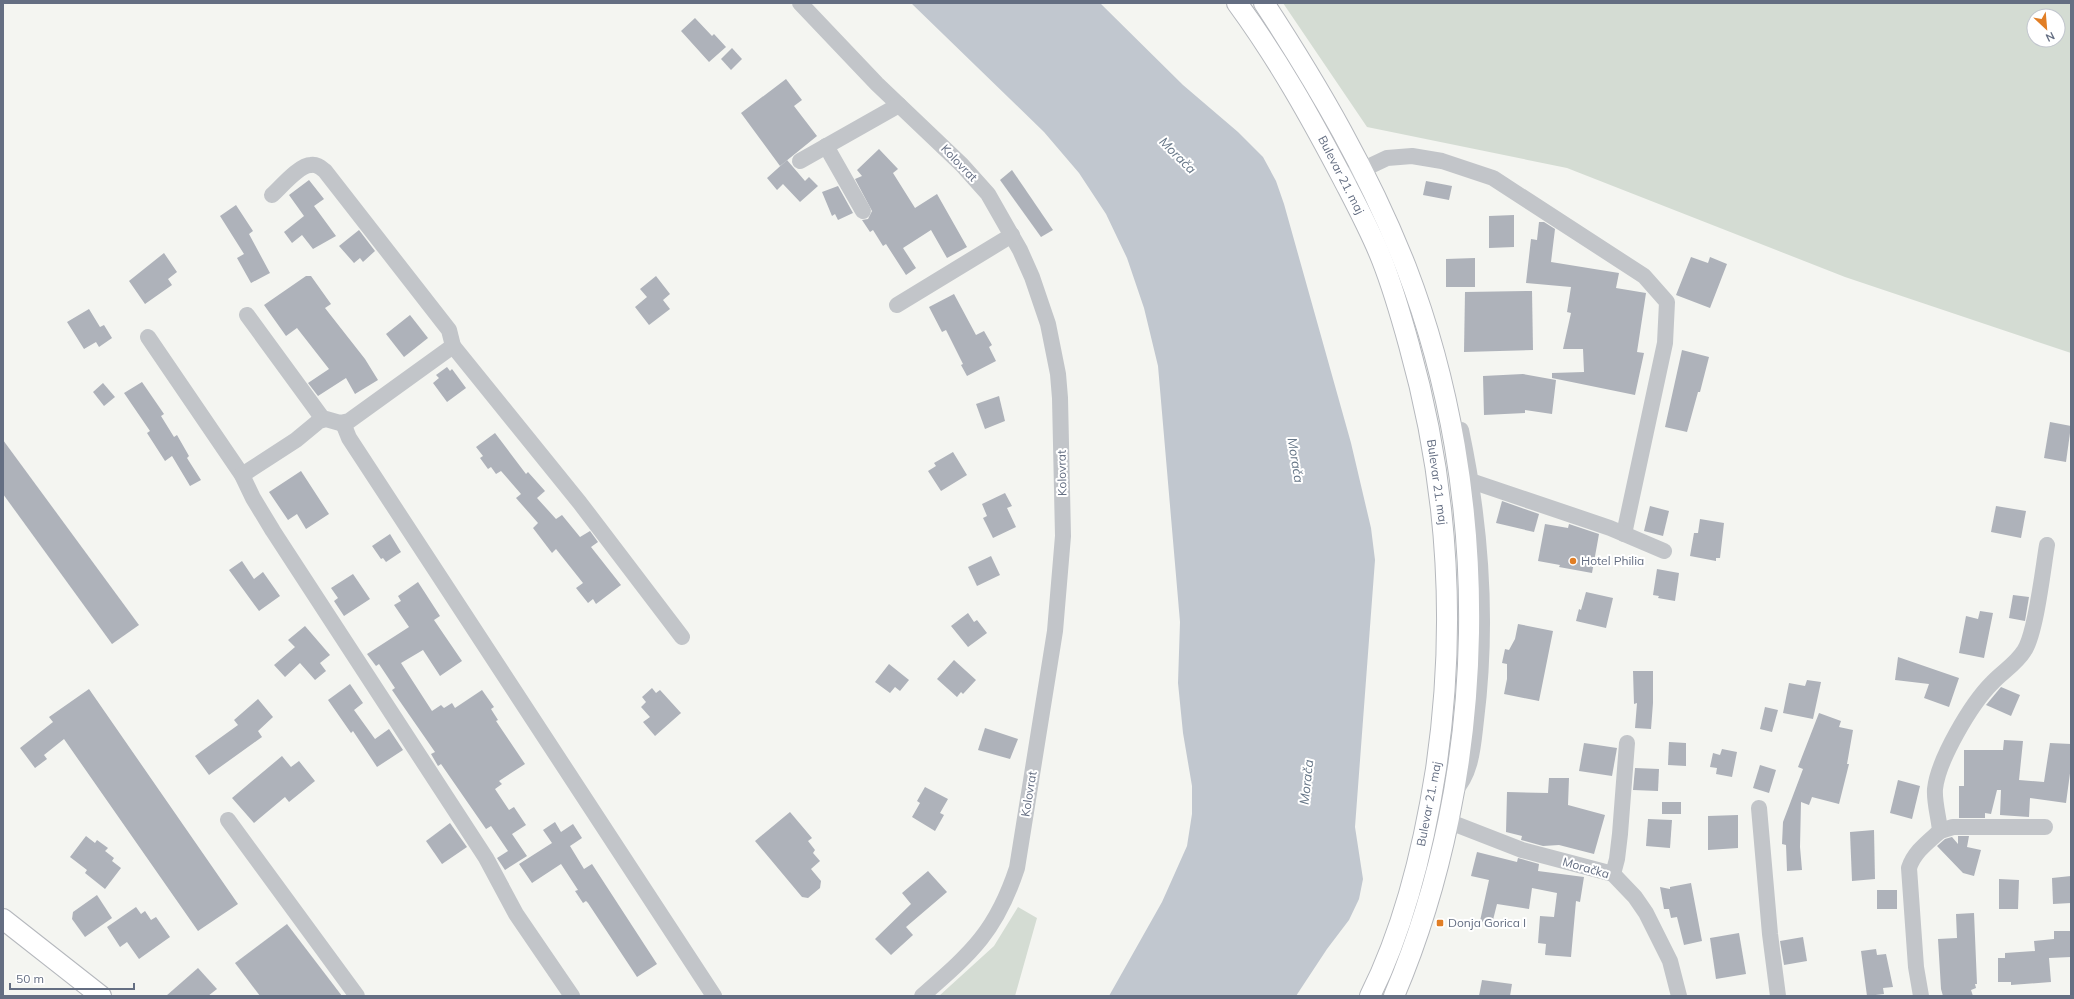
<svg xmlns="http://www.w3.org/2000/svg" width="2074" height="999" font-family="Mulish,sans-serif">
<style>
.green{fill:#d4dcd3;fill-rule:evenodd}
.water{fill:#c1c7cf}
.building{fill:#aeb2ba}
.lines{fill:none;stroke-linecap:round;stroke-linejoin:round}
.major-casing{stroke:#b5b8bd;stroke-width:22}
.minor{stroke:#c2c5c9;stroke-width:16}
.major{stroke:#fff;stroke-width:20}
.poi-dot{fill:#e17e25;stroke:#fff;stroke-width:1.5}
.labels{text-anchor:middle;stroke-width:4;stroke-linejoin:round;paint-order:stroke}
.street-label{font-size:12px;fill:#646e82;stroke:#fff}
.poi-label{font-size:12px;fill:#646e82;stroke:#fff;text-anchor:start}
.water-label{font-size:13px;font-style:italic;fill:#657586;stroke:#fff}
</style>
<rect width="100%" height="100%" fill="#f4f5f1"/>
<g class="green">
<path d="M1283 3H2071V353L1845 277 1567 168 1367 127ZM2034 16H2058V40H2034Z"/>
<path d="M1018 907 1037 918 1015 996H939L994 946Z"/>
</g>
<path class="water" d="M911 3H1100L1183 85 1238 132 1263 157 1276 181 1284 204 1351 443 1371 528 1375 560 1355 827 1363 879 1359 899 1349 920 1327 949 1296 996H1109L1162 902 1187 846 1192 814V786L1183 733 1178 683 1180 622 1158 366 1144 308 1127 258 1106 214 1079 173 1044 132Z"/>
<g class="building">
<path d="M695 18 712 36 714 34 726 47 709 62 681 31Z"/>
<path d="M732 48 742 59 731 70 721 59Z"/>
<path d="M786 79 802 100 794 106 817 136 780 166 741 113Z"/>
<path d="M879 149 898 169 893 173 915 208 937 194 967 247 947 258 931 230 903 248 916 268 906 275 886 244 883 246 873 230 870 232 862 220 868 219 872 211 855 179 862 176 857 170Z"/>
<path d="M787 160 805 181 809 177 818 186 800 202 783 184 777 190 767 178Z"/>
<path d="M1012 170 1053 230 1041 237 1000 180Z"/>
<path d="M309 180 324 199 314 206 336 236 313 249 302 235 292 243 284 232 304 216 289 195Z"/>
<path d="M1426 181 1452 186 1449 200 1423 195Z"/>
<path d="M838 186 853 213 838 220 835 214 832 216 822 192Z"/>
<path d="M236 205 253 231 249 234 270 273 251 283 237 258 244 254 220 216Z"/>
<path d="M1514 215V247L1489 248V216Z"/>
<path d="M1539 222H1544L1555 229 1551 262 1619 273 1616 288 1646 293 1637 352 1644 353 1635 395 1552 378V373L1584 372 1583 349H1563L1571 313 1567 312 1571 287 1526 283 1531 239 1537 240Z"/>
<path d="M359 230 375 251 363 262 360 258 354 263 339 246Z"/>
<path d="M164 253 177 272 168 279 172 285 145 304 129 281Z"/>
<path d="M1691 257 1708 263 1710 257 1727 264 1710 308 1676 295Z"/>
<path d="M1475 258V287H1446V259Z"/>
<path d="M306 276H311L331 304 325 308 365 359 378 380 355 394 346 378 318 396 308 383 329 369 297 328 286 336 264 305Z"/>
<path d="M656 276 670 294 663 300 670 309 649 325 635 307 647 297 640 289Z"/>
<path d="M1532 291 1533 350 1464 352 1465 292Z"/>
<path d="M954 294 976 335 984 331 992 345 989 347 996 361 967 376 961 365 963 364 946 330 942 332 929 307Z"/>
<path d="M89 309 100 327 104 325 112 338 99 347 96 342 84 349 67 322Z"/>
<path d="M410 315 428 338 404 357 386 334Z"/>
<path d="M1682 350 1709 357 1700 392H1698L1687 432 1665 427Z"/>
<path d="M447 367 450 371 452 369 466 388 447 402 433 383 439 378 436 375Z"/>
<path d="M1523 374 1556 380 1552 414 1525 410V413L1484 415 1483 376Z"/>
<path d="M142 382 164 414 161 416 174 437 177 435 189 456 187 458 201 480 190 486 172 456 165 461 147 433 150 431 124 393Z"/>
<path d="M103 383 115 397 104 406 93 392Z"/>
<path d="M999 396 1005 421 985 429 976 404Z"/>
<path d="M2050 422 2071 426 2066 462 2044 458Z"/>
<path d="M495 433 526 474 528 472 545 491 537 498 556 519 562 515 580 537 590 531 598 542 591 547 621 585 596 604 593 599 588 603 576 588 583 583 556 549 552 553 533 528 538 523 516 498 521 494 501 471 496 474 491 467 488 469 480 458 483 456 476 447Z"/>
<path d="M3 440 139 625 112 644 3 494Z"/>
<path d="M953 452 967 475 941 491 928 471 936 466 934 463Z"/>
<path d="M301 471 329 514 306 529 297 514 288 520 269 492Z"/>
<path d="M1005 493 1012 506 1007 508 1016 527 993 538 983 518 987 516 982 504Z"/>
<path d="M1502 501 1539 514 1534 532 1496 523Z"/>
<path d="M1650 506 1669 511 1663 536 1644 531Z"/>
<path d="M1996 506 2026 511 2021 538 1991 532Z"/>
<path d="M1700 519 1724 523 1720 558H1716V561L1690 556 1694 533H1698Z"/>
<path d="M1545 524 1568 528 1569 524 1599 534 1592 573 1559 567 1560 565 1538 561Z"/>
<path d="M390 534 401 552 386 562 383 558 381 559 372 546Z"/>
<path d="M991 556 1000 575 977 586 968 567Z"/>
<path d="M242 561 254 579 263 572 280 596 259 611 229 570Z"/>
<path d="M1657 569 1679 573 1675 601 1658 598 1659 596 1653 595Z"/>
<path d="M353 574 370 599 344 616 334 601 338 598 331 588Z"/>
<path d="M418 582 440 616 434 620 462 661 440 676 423 650 401 663 432 711 441 705 444 708 452 703 455 708 482 690 494 707 491 709 498 720 496 721 525 764 499 781 502 784 495 789 509 810 514 807 526 825 512 834 527 856 505 870 497 858 508 851 491 826 486 829 441 764 438 766 431 754 435 752 392 690 395 688 379 664 376 666 367 654 409 627 394 605 401 601 398 596Z"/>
<path d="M1586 592 1613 598 1606 628 1576 621 1579 609 1581 610Z"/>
<path d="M2013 595 2029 597 2025 621 2009 618Z"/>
<path d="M1980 611 1993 613 1984 658 1959 653 1966 616 1978 619Z"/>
<path d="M968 613 974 622 977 620 987 633 968 647 951 626Z"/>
<path d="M1518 624 1553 631 1539 701 1504 694 1507 679V664L1502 663 1505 649 1509 650 1515 639Z"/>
<path d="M305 626 330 655 320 663 326 671 315 680 300 663 285 677 274 665 295 647 288 640Z"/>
<path d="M1898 657 1959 678 1949 707 1924 698 1929 684 1895 680Z"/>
<path d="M954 660 976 680 963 694 961 692 957 697 937 679Z"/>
<path d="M889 664 909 680 900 691 895 687 890 693 875 682Z"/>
<path d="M1633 671H1653V703L1651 729 1635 728 1637 703 1634 704Z"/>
<path d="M1807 680 1821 682 1813 719 1783 713 1789 683 1805 686Z"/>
<path d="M350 684 363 703 354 710 375 739 389 729 403 750 377 767 353 731 351 733 328 700Z"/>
<path d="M2001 687 2020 695 2011 716 1986 705Z"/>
<path d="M652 688 656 693 660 690 681 713 655 736 643 722 650 717 641 707 646 702 642 697Z"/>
<path d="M89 689 238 904 198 931 64 739 44 755 47 759 35 768 20 748 53 722 49 717Z"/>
<path d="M258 699 273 717 258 731 262 737 209 775 195 756 238 725 234 720Z"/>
<path d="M1765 707 1778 710 1772 732 1760 729Z"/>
<path d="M1819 713 1841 721 1839 727 1853 730 1847 764H1849L1839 804 1812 797 1809 805 1801 802 1800 847 1802 870 1787 871 1786 845 1782 844 1783 822 1803 769 1798 767Z"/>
<path d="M985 728 1018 739 1010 759 978 750Z"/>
<path d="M2004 740 2023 741 2019 780 2044 782 2050 743 2071 744V766L2066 803 2030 798 2029 817 2000 815 2001 790H1997L1991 814 1985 813V818H1959V786H1964V750H2003Z"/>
<path d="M1669 742 1686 743V766L1668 765Z"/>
<path d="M1584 743 1617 748 1612 776 1579 771Z"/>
<path d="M1722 749 1737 752 1732 777 1716 774 1717 768 1710 767 1713 753 1720 755Z"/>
<path d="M282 756 291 767 299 761 315 781 289 802 285 797 254 823 232 798Z"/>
<path d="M1760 765 1776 770 1769 793 1753 788Z"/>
<path d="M1635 768 1659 769 1658 791 1633 790Z"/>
<path d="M1549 778H1569L1568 805 1605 815 1594 854 1559 845 1543 846 1521 840 1522 836 1506 832 1507 792 1548 793Z"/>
<path d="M1898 780 1920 786 1912 819 1890 813Z"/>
<path d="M925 787 948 799 940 813 944 815 935 831 912 817 920 803 917 801Z"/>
<rect x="1662" y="802" width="19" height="12"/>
<path d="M790 812 812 838 808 841 815 850 813 853 820 861 811 869 821 881 820 888 808 898 802 897 755 841Z"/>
<path d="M1738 815V848L1708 850V816Z"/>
<path d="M1648 819 1672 820 1670 848 1646 846Z"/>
<path d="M555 822 561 832 573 824 582 838 570 846 584 869 592 864 657 964 637 977 588 903 586 901 583 903 575 891 578 890 561 864 532 883 519 864 552 843 543 830Z"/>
<path d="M450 823 467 847 442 864 426 841Z"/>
<path d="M1874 830 1875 879 1852 881 1850 832Z"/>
<path d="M86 836 95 843 97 840 108 848 105 851 114 858 112 861 121 868 105 889 85 873 87 870 70 857Z"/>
<path d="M1958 836H1969L1967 847 1981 850 1974 876 1963 873 1937 846 1945 839 1952 837 1958 844Z"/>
<path d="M1477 852 1517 862 1518 858 1539 864 1538 871 1584 877 1580 902 1576 901 1571 957 1545 955 1546 944 1538 943 1540 916 1554 917 1557 893 1532 888 1529 909 1497 904 1492 924 1480 921 1489 880 1471 876Z"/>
<path d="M928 871 947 892 906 927 913 935 891 955 875 939 911 904 902 893Z"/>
<path d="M2071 876V903L2053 904 2052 878Z"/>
<path d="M1999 879 2019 880 2018 909H1999Z"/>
<path d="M1691 883 1702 941 1684 945 1677 917 1671 918 1669 909H1664L1660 887 1670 889V887Z"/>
<rect x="1877" y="890" width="20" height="19"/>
<path d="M97 895 112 918 85 937 72 919 73 912Z"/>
<path d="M136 907 141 914 145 911 151 920 156 917 170 937 139 959 127 942 120 947 107 927Z"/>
<path d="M1974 913 1977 984H1975L1976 988 1971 990 1973 996H1943L1941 989 1938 939 1957 938 1956 914Z"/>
<path d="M287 924 342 996H260L235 963Z"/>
<path d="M2054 931H2071V957L2049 958 2051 982 2011 985V982H1998V958H2005V953L2035 951 2034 941 2054 939Z"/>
<path d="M1739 933 1746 974 1716 979 1710 938Z"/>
<path d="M1803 937 1807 961 1784 965 1780 941Z"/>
<path d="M1876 949 1877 955 1886 954 1893 987 1883 988 1884 994 1867 996 1861 951Z"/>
<path d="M198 968 217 989 208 996H166Z"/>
<path d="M1482 980 1512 984 1510 996H1479Z"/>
</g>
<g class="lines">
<defs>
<g id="major">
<path d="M1237 3C1278 59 1311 118 1343 179 1357 206 1371 232 1382 260 1393 288 1401 316 1409 345 1448 484 1457 626 1436 769 1424 846 1405 926 1370 996"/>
<path d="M1264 3C1319 87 1369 173 1406 267 1494 496 1490 770 1394 996"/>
<path d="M3 919 101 996"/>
</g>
</defs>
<use href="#major" class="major-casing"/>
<g class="minor">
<path d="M800 3 877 84 962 165 988 194 1020 250 1032 277 1048 324 1058 374 1060 398 1063 536 1055 631 1017 868C996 932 971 953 922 996"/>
<path d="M826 146 863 211"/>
<path d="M800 161 899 105"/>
<path d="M1351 175 1387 158 1412 156 1442 161 1493 178 1644 276 1667 302 1665 343 1624 534"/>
<path d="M897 305 1012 235"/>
<path d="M247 315 323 419"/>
<path d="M148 337 242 475 253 498 273 531 486 858 516 914 572 996"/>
<path d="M453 346 580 503 682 637"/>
<path d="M343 423 349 438 714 996"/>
<path d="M242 475 296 440 319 421 326 419 340 423 349 421 453 346 449 330 325 171C321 168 317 164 311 165 299 165 281 187 272 195"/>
<path d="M1462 478 1610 528 1664 551"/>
<path d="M1453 793C1472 773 1473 746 1476 720 1488 624 1481 524 1461 430"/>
<path d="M1759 808 1770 934 1778 996"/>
<path d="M228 820 357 996"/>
<path d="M1450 822 1522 850 1613 874 1635 897 1646 913 1670 961 1679 996"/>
<path d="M1940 831 1953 827H2045"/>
<path d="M1613 874 1617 859 1620 834 1627 743"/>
<path d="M1921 996 1916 967 1909 868C1914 852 1928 842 1940 831 1939 818 1934 802 1935 789 1938 760 1971 704 1992 683 2002 672 2016 664 2024 651 2036 634 2043 568 2047 545"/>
</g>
<use href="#major" class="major"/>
</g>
<g class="poi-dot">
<circle cx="1573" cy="561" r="4"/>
<rect x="1436" y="919" width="8" height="8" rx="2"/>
</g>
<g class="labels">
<g class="street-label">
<text transform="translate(959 163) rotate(46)" y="4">Kolovrat</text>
<text transform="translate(1341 175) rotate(63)" y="4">Bulevar 21. maj</text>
<text transform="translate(1062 473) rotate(-91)" y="4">Kolovrat</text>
<text transform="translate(1437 482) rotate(82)" y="4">Bulevar 21. maj</text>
<text transform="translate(1029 794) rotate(-81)" y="4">Kolovrat</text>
<text transform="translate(1429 804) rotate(-79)" y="4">Bulevar 21. maj</text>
<text transform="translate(1586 868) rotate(16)" y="4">Moračka</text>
</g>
<g class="poi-label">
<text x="1581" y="565">Hotel Philia</text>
<text x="1448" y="927">Donja Gorica I</text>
</g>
<g class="water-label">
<text transform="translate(1178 155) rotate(45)" y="5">Morača</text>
<text transform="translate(1296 460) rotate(81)" y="5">Morača</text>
<text transform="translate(1306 782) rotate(-84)" y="5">Morača</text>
</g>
</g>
<rect width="2074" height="999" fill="none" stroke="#646e82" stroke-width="8"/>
<g transform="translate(2046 28) rotate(154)"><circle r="19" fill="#ffffff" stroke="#c1c5cd"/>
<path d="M0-3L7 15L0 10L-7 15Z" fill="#e17e25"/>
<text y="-6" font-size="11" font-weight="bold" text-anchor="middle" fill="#646e82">N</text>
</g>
<path d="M10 983v6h124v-6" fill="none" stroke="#646e82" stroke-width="2"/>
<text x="16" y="983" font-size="12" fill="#646e82" stroke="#ffffff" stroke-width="3" paint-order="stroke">50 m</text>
</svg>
